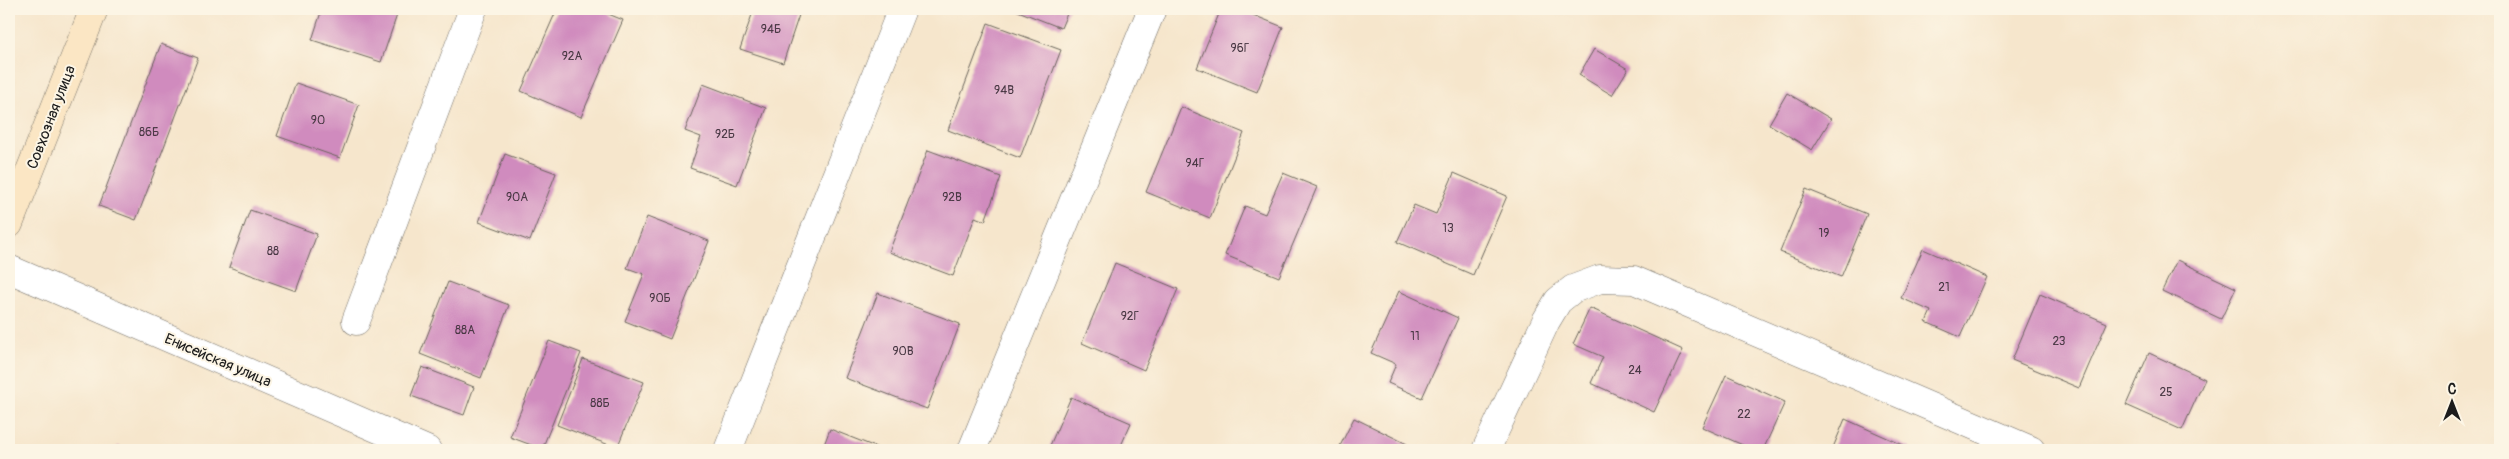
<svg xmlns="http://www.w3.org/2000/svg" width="2509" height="459" font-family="Pangolin,sans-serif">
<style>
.building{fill:#d08bbe}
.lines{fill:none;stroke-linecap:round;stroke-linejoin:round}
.street-casing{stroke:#68635a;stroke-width:29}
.secondary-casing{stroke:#68635a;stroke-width:29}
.street{stroke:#fff;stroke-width:28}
.secondary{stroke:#fbe6c4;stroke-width:28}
.labels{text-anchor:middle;stroke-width:4;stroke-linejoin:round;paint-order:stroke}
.number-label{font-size:12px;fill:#493844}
.street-label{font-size:15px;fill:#1c1c1c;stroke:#fcf5e5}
</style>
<rect width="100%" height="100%" fill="#fcf5e5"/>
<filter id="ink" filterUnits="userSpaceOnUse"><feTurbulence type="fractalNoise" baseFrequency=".02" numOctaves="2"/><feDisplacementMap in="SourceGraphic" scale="10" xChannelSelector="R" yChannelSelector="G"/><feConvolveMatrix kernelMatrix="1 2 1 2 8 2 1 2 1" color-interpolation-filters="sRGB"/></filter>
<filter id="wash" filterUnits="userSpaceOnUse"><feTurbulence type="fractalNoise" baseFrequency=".0096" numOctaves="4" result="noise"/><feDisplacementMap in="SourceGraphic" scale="20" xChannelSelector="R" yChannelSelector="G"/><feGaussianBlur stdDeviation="1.12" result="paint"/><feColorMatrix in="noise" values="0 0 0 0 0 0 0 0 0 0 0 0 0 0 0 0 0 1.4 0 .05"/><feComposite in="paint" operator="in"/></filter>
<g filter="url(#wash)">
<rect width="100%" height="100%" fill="#f6e6cc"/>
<g id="blocks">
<g class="building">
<path d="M322 9H399L381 62 312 40Z"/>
<path d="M557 9H596L623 20 581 117 521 91Z"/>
<path d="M754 9H801L783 63 740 49Z"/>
<path d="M1013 9H1069L1061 28Z"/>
<path d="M1221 9H1238L1283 27 1257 92 1197 68Z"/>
<path d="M988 23 1061 50 1020 158 948 130Z"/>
<path d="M161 44 198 58 136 220 99 206Z"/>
<path d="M1594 49 1628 69 1612 95 1579 75Z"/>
<path d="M296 83 359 105 340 158 277 136Z"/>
<path d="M703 84 766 108 737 185 690 168 701 137 685 131Z"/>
<path d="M1787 93 1831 119 1812 150 1769 124Z"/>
<path d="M1181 107 1244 133 1210 218 1146 192Z"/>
<path d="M928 150 1001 177 985 221 975 217 953 276 889 252Z"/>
<path d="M505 154 556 173 530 241 479 222Z"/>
<path d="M1283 173 1317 187 1279 277 1225 255 1245 206 1265 214Z"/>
<path d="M1454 173 1507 196 1473 275 1397 242 1414 205 1436 214Z"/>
<path d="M1806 189 1867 214 1841 277 1780 252Z"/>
<path d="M250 210 317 234 296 291 229 267Z"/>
<path d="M647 217 709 241 670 339 625 321 644 274 627 268Z"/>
<path d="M1923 249 1987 277 1960 337 1926 322 1931 311 1901 298Z"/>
<path d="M2177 260 2236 288 2221 319 2162 291Z"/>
<path d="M1115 263 1178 289 1144 370 1082 343Z"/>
<path d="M448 282 509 305 481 378 420 354Z"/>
<path d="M1399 291 1458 318 1422 398 1388 383 1396 364 1371 353Z"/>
<path d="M878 293 960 324 927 409 845 378Z"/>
<path d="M2040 294 2107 323 2079 388 2012 360Z"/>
<path d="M1590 308 1683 350 1654 412 1591 383 1603 357 1573 344Z"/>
<path d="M549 341 581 353 542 449 510 437Z"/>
<path d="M2149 353 2205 379 2182 430 2126 405Z"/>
<path d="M583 359 644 382 617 448 557 425Z"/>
<path d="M422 367 474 387 464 415 411 396Z"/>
<path d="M1726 375 1785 402 1763 450H1754L1702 427Z"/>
<path d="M1071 397 1131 423 1119 450H1048Z"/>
<path d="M1354 418 1407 444 1404 450H1338Z"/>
<path d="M1845 419 1910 448V450H1832Z"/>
<path d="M830 429 883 450H822Z"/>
<path d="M118 446 130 450H116Z"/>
</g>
</g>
</g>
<g filter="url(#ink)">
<use href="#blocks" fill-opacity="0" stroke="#68635a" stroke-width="1"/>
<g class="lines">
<defs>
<g id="street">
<path d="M9 269 427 450"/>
<path d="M356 321 473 9"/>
<path d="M728 450 902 9"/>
<path d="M972 450 1152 9"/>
<path d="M1486 450 1546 321 1558 301 1573 289 1600 279 1634 280 2031 450"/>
</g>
<path id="secondary" d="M9 224 94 9"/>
</defs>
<use href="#street" class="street-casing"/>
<use href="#secondary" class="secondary-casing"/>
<use href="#street" class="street"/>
<use href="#secondary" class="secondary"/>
</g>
</g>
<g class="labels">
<g class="number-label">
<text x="771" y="33">94Б</text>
<text x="1240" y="52">96Г</text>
<text x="572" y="60">92А</text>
<text x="1004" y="94">94В</text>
<text x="318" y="124">90</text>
<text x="149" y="136">86Б</text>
<text x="725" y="138">92Б</text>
<text x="1195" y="167">94Г</text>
<text x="517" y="201">90А</text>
<text x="952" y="201">92В</text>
<text x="1448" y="232">13</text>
<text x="1824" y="237">19</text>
<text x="273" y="255">88</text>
<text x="1944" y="291">21</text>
<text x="660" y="302">90Б</text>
<text x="1130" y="320">92Г</text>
<text x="465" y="334">88А</text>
<text x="1415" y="340">11</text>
<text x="2059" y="345">23</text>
<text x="903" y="355">90В</text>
<text x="1635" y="374">24</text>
<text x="2166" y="396">25</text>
<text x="600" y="407">88Б</text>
<text x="1744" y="418">22</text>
</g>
<g class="street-label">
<text transform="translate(51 117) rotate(-69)" y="5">Совхозная улица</text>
<text transform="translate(218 360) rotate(23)" y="5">Енисейская улица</text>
</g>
</g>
<rect width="2509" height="459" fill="none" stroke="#fcf5e5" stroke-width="30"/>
<g transform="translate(2452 402)" stroke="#fcf5e5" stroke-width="4" paint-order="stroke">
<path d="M0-4L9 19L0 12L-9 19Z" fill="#1c1c1c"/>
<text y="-8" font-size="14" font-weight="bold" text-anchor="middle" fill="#1c1c1c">С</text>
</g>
</svg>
